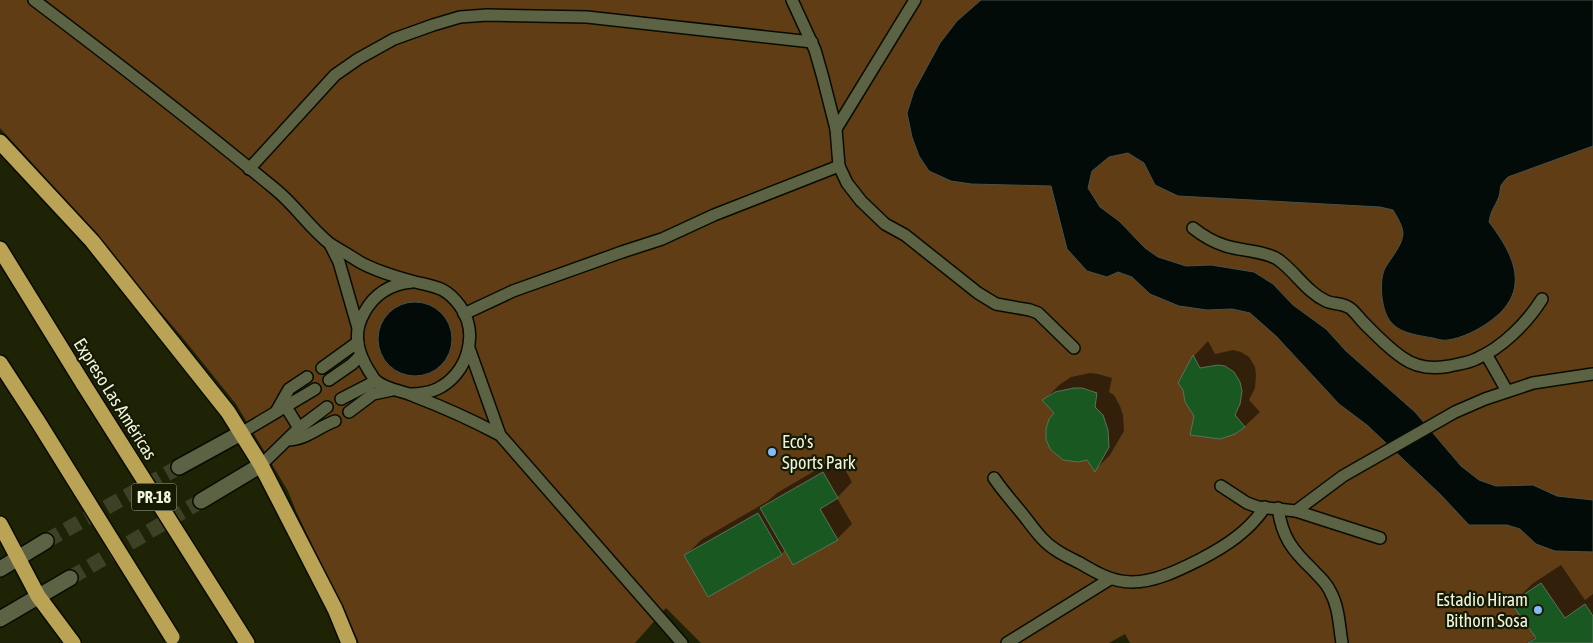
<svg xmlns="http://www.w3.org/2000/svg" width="1593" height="643" font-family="'Asap Condensed',sans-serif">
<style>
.green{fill:#613d15}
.water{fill:#020b08;stroke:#495149}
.shadow{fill:#0007}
.building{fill:#1a5822;stroke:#59725a}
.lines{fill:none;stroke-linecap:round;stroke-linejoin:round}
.tertiary-tunnel{stroke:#3d4227;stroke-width:15;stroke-dasharray:15 8;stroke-linecap:butt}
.service-casing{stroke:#080c00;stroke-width:14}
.tertiary-casing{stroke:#080c00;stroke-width:18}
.motorway-casing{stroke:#080c00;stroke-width:18}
.service{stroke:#5b6344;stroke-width:11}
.tertiary{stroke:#5b6344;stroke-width:15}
.motorway{stroke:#bba355;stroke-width:15}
.motorway-bridge-casing{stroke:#080c00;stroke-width:18;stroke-linecap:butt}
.motorway-bridge{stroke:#bba355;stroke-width:15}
.poi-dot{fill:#82bcfa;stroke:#151a00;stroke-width:2}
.labels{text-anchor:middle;stroke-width:4.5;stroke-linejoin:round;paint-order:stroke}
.shield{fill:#151a00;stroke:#aeb39e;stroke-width:1}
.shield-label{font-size:16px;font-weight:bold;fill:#eff4e2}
.street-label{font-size:18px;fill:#eff4e2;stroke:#151a00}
.poi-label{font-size:18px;fill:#eff4e2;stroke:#151a00;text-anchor:start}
</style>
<rect width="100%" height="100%" fill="#1e2306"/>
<path class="green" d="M0 0H1593V643H1130L1125 634 1109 643H701L666 608 635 643H359L296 511 288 491 236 404 182 337 43 175 0 128Z"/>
<g class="water">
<path d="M981 0H1593V146L1508 177C1496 189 1503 187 1498 199 1494 208 1491 210 1489 222 1515 256 1532 292 1489 322 1478 330 1462 338 1448 340 1443 341 1437 339 1433 338 1416 335 1395 333 1387 316 1381 304 1379 280 1385 268 1391 258 1402 246 1403 234 1403 226 1397 217 1393 210L1380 207 1178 196 1155 185 1144 163 1128 153 1109 157 1092 171 1088 188 1100 207 1119 221 1145 248 1158 257 1186 266 1211 265 1254 272 1273 284 1293 305 1326 329 1346 351 1415 412 1461 466 1479 480 1496 486 1533 485 1557 496 1593 500V552L1555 551 1536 544 1520 529 1507 525H1469L1441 495 1367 425 1339 404 1276 336 1250 313 1232 309 1207 310 1179 306 1150 294 1132 277 1118 272 1107 277 1087 271 1067 249 1051 186 971 184 951 181 929 171 919 156 912 137 907 113 914 91 940 43 957 21Z"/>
<circle cx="415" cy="339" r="37"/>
</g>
<g class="shadow">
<path d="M1208 341 1215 354 1233 350 1241 352 1249 357 1255 367 1256 375 1255 388 1249 400 1260 412 1245 426 1235 433 1195 416 1180 383 1194 356Z"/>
<path d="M1090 373 1098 374 1112 378 1109 392 1114 395 1120 406 1123 415 1124 431 1110 455 1095 470 1056 413 1044 400 1059 385 1071 377Z"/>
<path d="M838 457 852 482 837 498 852 524 837 539 786 549 781 554 709 595 686 555 701 540 768 501 777 493Z"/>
<path d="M1561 565 1585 600 1593 594V643H1527L1536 636 1513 603 1532 584Z"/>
</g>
<g class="building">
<path d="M1193 355 1200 368 1218 365 1225 366 1234 372 1240 382 1242 391 1240 404 1235 415 1245 427 1235 434 1220 439 1190 435 1194 416 1185 402 1183 390 1178 383Z"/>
<path d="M1074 388H1082L1097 393 1095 407 1103 415 1108 430 1109 447 1095 472 1087 460 1078 462 1063 460 1050 449 1046 439V429L1049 419 1054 413 1042 400 1055 392Z"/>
<path d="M823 472 838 498 820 509 838 540 793 565 760 508Z"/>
<path d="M758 513 782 555 708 597 684 555Z"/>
<path d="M1541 583 1565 618 1585 604 1593 616V643H1528L1536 638 1511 603Z"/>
</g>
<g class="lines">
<g class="tertiary-tunnel">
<path d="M46 541 179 467"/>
<path d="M70 578 201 501"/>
</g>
<defs>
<g id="service">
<path d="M34 0C115 61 196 124 275 189 295 205 309 227 329 243 338 249 349 255 358 261 375 271 396 277 415 282 436 287 446 287 460 306 480 334 467 375 437 389 428 393 420 394 411 394"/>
<path d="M792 0 815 50 823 78 836 129 839 166 847 183 861 201 885 224 905 235 978 293 996 304 1030 310 1038 313 1074 348"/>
<path d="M836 129 915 0"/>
<path d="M249 169 335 75 358 59 394 39 433 25 460 17 487 15 587 17 812 42"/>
<path d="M1193 228C1203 236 1213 242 1226 246 1241 251 1268 251 1280 261 1296 273 1307 292 1326 301 1332 304 1341 303 1348 307 1353 309 1359 318 1364 323 1376 335 1388 348 1403 358 1417 368 1434 369 1450 366 1458 364 1468 363 1476 359 1502 348 1527 323 1542 299"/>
<path d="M330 244 339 262 358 328"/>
<path d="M412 282C391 284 374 294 364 313 352 334 358 353 369 371 371 373 373 378 375 380 386 390 401 390 414 396 443 407 472 420 500 435L682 643"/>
<path d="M464 314 513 291 622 252 662 239 714 215 839 166"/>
<path d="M469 348 500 435"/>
<path d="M1486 354 1507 391"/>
<path d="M322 368 358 342"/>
<path d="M329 380 352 364 360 356"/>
<path d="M341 399 376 381"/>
<path d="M286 407 299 428"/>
<path d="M276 412 289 389 307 377"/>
<path d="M349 412 373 394 392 390"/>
<path d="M241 433 315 389"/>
<path d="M287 440C306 440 318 427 335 421"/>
<path d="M261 465 299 428 327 407"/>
<path d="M994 478C1002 490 1011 500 1020 511 1031 524 1041 541 1056 550 1063 555 1072 559 1080 563 1097 573 1112 582 1132 582 1156 582 1181 569 1201 559 1226 546 1249 531 1265 507"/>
<path d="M1221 486 1247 503 1258 507 1296 511 1380 538"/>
<path d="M1278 508C1282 537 1292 550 1313 570 1319 577 1326 582 1330 591 1339 607 1339 625 1342 643"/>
<path d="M1296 511 1343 476 1455 412 1485 399 1533 383 1593 374"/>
<path d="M1007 643 1110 579"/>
</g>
<g id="tertiary">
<path d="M179 467 241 433"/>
<path d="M201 501 261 465"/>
<path d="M0 569 46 541"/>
<path d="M0 619 70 578"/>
</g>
<g id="motorway">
<path d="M0 142 92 241 228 412 261 465 335 609 349 643"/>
<path d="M0 249 84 385"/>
<path d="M0 363 37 420"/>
<path d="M0 524 38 596 73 643"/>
<path d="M225 608 247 643"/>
</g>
</defs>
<use href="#service" class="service-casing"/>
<use href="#tertiary" class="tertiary-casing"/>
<use href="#motorway" class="motorway-casing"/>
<use href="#service" class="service"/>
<use href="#tertiary" class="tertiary"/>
<use href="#motorway" class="motorway"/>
<defs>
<g id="motorway-bridge">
<path d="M84 385 225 608"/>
<path d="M37 420 172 637"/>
</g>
</defs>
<use href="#motorway-bridge" class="motorway-bridge-casing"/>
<use href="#motorway-bridge" class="motorway-bridge"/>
</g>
<g class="poi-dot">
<circle cx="772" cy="452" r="5"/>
<circle cx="1538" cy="610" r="5"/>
</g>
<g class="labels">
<rect class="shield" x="131.5" y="483.5" width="45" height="27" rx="4"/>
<g class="shield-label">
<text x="154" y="503">PR-18</text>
</g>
<g class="street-label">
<text transform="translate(115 399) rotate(58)" y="6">Expreso Las Américas</text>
</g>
<g class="poi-label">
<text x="782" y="448">Eco's<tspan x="782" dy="21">Sports Park</tspan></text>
<text x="1528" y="606" text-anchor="end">Estadio Hiram<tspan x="1528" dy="21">Bithorn Sosa</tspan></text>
</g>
</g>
</svg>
